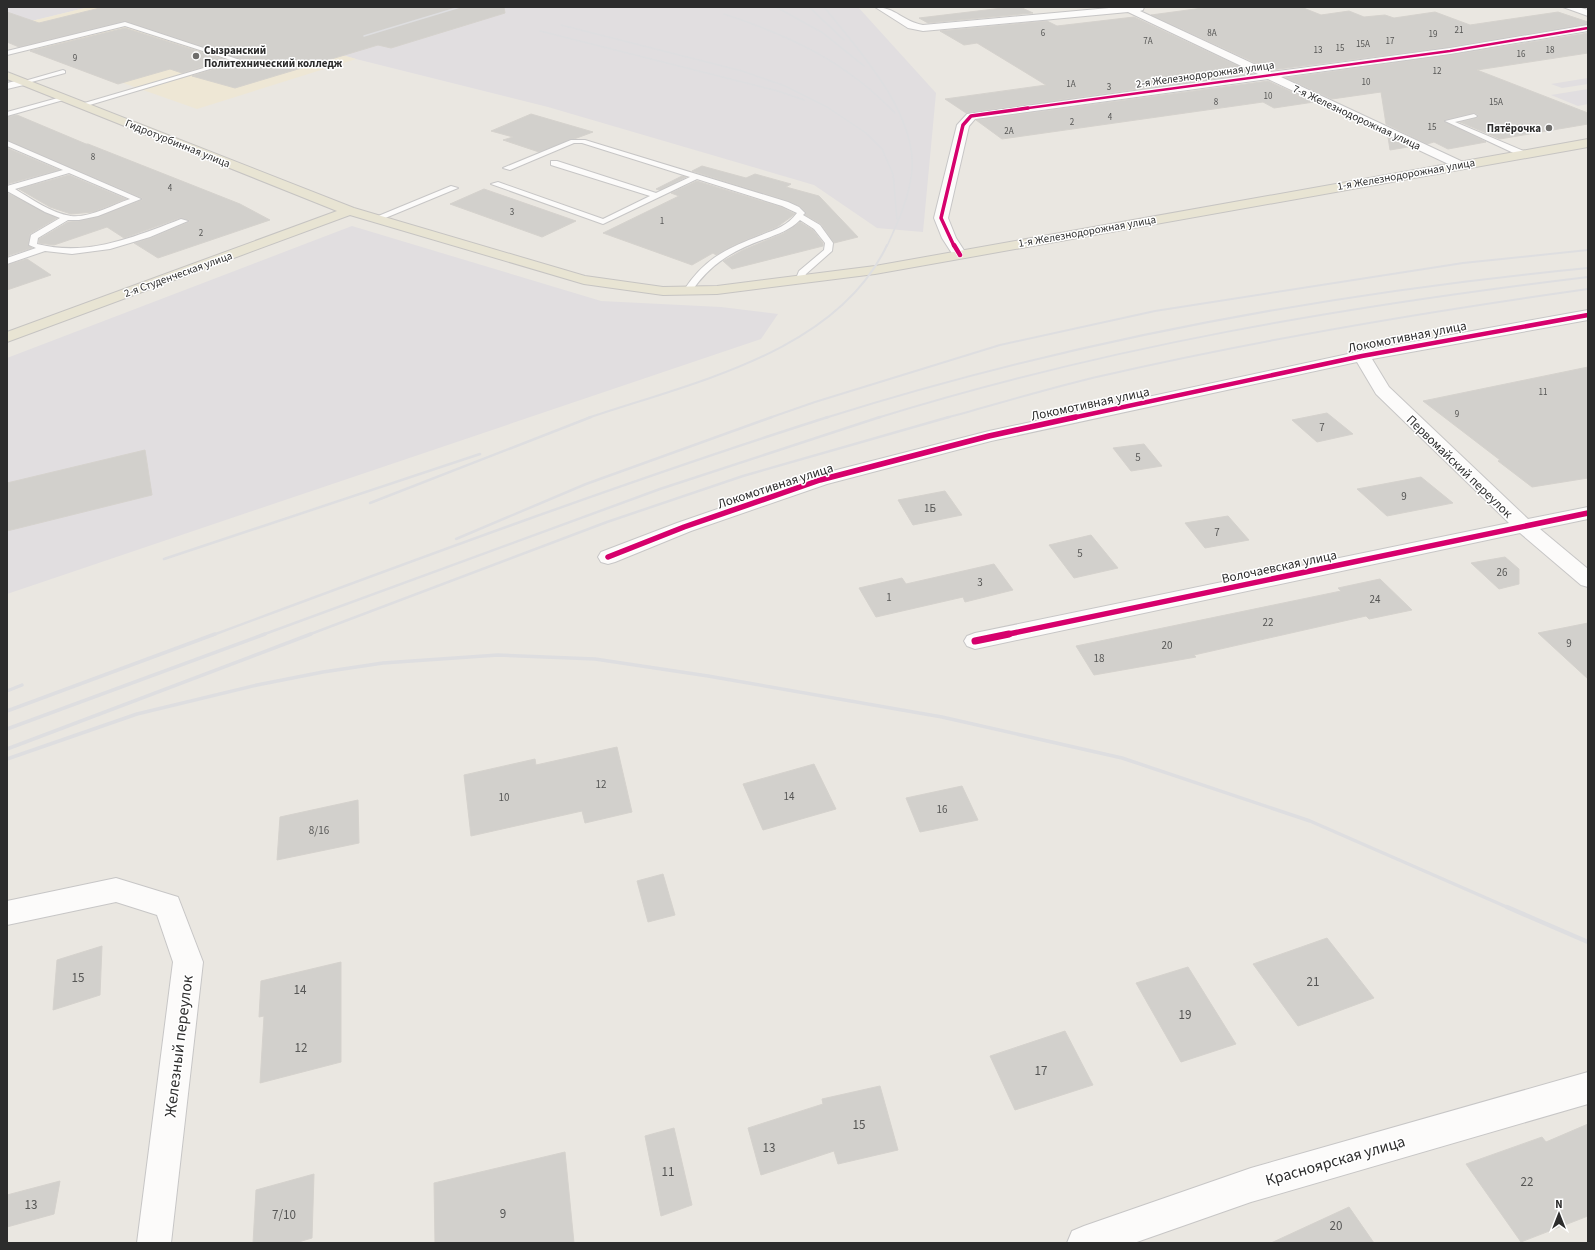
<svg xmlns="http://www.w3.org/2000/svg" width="1595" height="1250" font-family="'Source Sans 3',sans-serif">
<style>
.industrial{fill:#e1dee0}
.education{fill:#eee7d5}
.building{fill:#d2d0cc;stroke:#d5d2cd}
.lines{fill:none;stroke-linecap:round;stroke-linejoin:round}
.lane-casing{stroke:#c7c6c6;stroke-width:2}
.street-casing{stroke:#c7c6c6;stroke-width:2}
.primary-casing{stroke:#c6c4c2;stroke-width:2}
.lane{fill:#fcfbfa;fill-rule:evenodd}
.street{fill:#fcfbfa;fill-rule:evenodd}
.primary{fill:#e8e4d3;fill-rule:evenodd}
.rail-far4{stroke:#dedee0;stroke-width:1.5}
.rail-far3{stroke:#dedee0;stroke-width:2}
.rail-far2{stroke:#dedee0;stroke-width:2.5}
.rail-far1{stroke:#dedee0;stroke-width:3.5}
.rail{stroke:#dedee0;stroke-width:4.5}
.cycleway-far4-casing{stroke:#fff;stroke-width:3.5}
.cycleway-far3-casing{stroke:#fff;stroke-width:5}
.cycleway-far2-casing{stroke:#fff;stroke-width:6}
.cycleway-far1-casing{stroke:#fff;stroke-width:8}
.cycleway-casing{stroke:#fff;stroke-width:10}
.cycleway-far4{stroke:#d6006c;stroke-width:2.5}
.cycleway-far3{stroke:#d6006c;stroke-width:3.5}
.cycleway-far2{stroke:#d6006c;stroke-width:4.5}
.cycleway-far1{stroke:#d6006c;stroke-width:5.5}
.cycleway{stroke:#d6006c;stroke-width:7}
.poi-dot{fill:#6e6d6b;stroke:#fff;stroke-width:1.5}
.labels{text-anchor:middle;stroke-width:3;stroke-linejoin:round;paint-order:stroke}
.far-number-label{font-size:9px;fill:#565655}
.far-poi-label{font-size:11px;font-weight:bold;fill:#2c2c2c;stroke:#fff;text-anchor:start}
.far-street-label{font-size:11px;fill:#2c2c2c;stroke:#fff}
.number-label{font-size:11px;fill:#565655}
.street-label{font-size:13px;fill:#2c2c2c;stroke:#fff}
.near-number-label{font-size:13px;fill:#565655}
.near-street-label{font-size:16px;fill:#2c2c2c;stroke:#fff}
</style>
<rect width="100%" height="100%" fill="#eae7e1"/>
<g class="industrial">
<path d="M7 7H89L7 27Z"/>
<path d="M178 7H858L936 93 923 232 877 228 814 185 548 107 356 59Z"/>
<path d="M1588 78V84L1562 88 1551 84Z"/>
<path d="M1588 89V104L1578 106 1551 95Z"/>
<path d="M352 226 601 301 721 307 778 314 761 339 7 594V358Z"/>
</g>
<path class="education" d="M89 7H178L356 59 197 109 7 42V27Z"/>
<g class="building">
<path d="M104 7H504L505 13 391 48 378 45 235 88 192 76 240 61V59L125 21 19 47 7 42V12L39 23Z"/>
<path d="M1011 7H1020L1033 13 928 23 919 18Z"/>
<path d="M1210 7H1301L1321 15 1349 11 1364 17 1385 15 1394 18 1435 12 1470 25 1558 12 1588 22V24L1450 47 1271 70 1151 15Z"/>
<path d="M1134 17 1253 73 966 113 945 99 1046 85 977 43 964 45 940 31 1047 21 1057 26Z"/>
<path d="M125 28 226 60 182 73 170 69 118 84 30 51Z"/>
<path d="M1588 33V53L1477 70 1588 113V124L1500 139 1460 122 1477 118 1478 115 1474 113 1445 120 1444 121 1486 142 1448 149 1434 142 1427 144 1386 124 1381 92 1332 99 1286 78 1450 55Z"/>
<path d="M1268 81 1314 102 1274 108 1263 102 1002 139 976 120Z"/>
<path d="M531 114 593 132 539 152 503 140 513 137 491 131Z"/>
<path d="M17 115 86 144H88L240 204 270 220 158 258 134 243 151 238 189 222V220L180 218 124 238 107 227 54 245 39 243V239L68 222 79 221 98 217 142 200V198L7 140V117Z"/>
<path d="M1388 137 1408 147 1390 150Z"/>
<path d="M7 148 59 170 7 184Z"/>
<path d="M702 166 746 178 755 174 791 184 786 187 819 196 858 237 834 243 821 224 805 215 806 212 800 206 788 201 692 171Z"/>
<path d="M69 175 126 199 93 212 71 214 50 207 19 189Z"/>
<path d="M682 176 686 177 660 190 656 189Z"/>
<path d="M697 181 781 207 795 214 777 227 732 246 716 255 713 253 692 265 603 233 679 196 671 193Z"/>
<path d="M484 189 576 221 542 237 450 204Z"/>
<path d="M7 193 57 218 30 234 28 245 32 248 7 256Z"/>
<path d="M800 222 813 230 823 243V246L732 269 723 261 743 250 784 233Z"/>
<path d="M27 259 51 275 7 290V265Z"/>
<path d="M1588 367V478L1532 487 1498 461 1500 460 1423 401Z"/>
<path d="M1327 413 1353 434 1317 442 1292 420Z"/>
<path d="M1144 444 1162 466 1131 471 1113 448Z"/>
<path d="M145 450 152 495 7 531V483Z"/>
<path d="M1421 477 1453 503 1387 516 1357 489Z"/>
<path d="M945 491 962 515 913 525 898 500Z"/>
<path d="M1228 516 1249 540 1205 548 1185 523Z"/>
<path d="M1091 535 1118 568 1074 578 1049 545Z"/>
<path d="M1505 557 1519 569V584L1499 589 1471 563Z"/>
<path d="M994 564 1013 590 965 602 963 597 876 617 859 588 902 578 906 584Z"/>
<path d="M1380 579 1412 610 1369 619 1366 616 1194 655 1196 657 1094 675 1076 646 1341 591 1338 588Z"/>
<path d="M1588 623V679L1538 633Z"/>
<path d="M617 747 632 812 585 823 582 811 471 836 464 775 535 759 536 765Z"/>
<path d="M814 764 836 809 763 830 743 784Z"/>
<path d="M962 786 978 820 920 832 906 798Z"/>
<path d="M358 800 359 843 277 860 280 817Z"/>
<path d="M663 874 675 915 648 922 637 881Z"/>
<path d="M1327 938 1374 998 1298 1026 1253 964Z"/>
<path d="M102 946 100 995 53 1010 57 960Z"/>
<path d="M341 962V1062L260 1083 264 1016 259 1017 261 981Z"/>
<path d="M1188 967 1236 1044 1181 1062 1136 983Z"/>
<path d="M1065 1031 1093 1085 1015 1110 990 1056Z"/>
<path d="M880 1086 898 1150 838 1164 834 1151 761 1175 748 1128 823 1104 822 1099Z"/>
<path d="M1588 1124V1216L1521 1242 1466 1164 1542 1137 1546 1142Z"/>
<path d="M674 1128 692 1205 661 1216 645 1136Z"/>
<path d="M565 1152 574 1243H435L434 1183Z"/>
<path d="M314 1174 312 1238 295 1243H253L256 1190Z"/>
<path d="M60 1181 54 1214 7 1227V1195Z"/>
<path d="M1349 1207 1374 1243H1271Z"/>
</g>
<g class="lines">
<defs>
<g id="lane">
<path d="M125 22 240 60 83 107 81 106V104L231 60 125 26 7 55V51Z"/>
<path d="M63 70 65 71V73L24 84 21 82Z"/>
<path d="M65 96 68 98 67 99 7 116V112Z"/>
<path d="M1474 114 1477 116 1476 117 1455 122 1526 152V156H1520L1445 121Z"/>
<path d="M571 140H585L788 202 799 207 805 213 803 215 820 225 833 243 832 251 806 274 802 283H796L795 281 799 271 824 250 825 243 814 229 800 220C790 230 778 234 765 239 732 251 711 263 691 292H685L684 290C703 261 723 250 754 238 770 231 786 228 797 213L782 206 697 179 603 224 491 184 498 182 603 219 650 196 551 165V161H557L656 193 690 177 582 143H574L510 170 503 168Z"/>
<path d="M7 141 141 199 98 216 79 220H68L38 238 37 244C88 257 134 237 181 219L188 221 150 237 110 249 72 254 45 251 7 264V258L36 248 29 245 31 235 60 218 45 212 7 191V186L63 170 7 146ZM69 173 130 199C112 205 90 218 71 216 51 213 32 199 15 189Z"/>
<path d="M451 186 458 188 378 221 371 219Z"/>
</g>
<g id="street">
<path d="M875 7C895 7 904 22 923 25L1120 7H1144L1143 10 1140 11 1271 72 1450 48 1588 25V31L1450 54 1281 77 1463 162 1465 165 1459 169 1268 79 975 119 969 126 948 218 956 238 967 255 965 258H955L942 238 934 218 957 125 967 114 1258 74 1128 12 923 31 908 28Z"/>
<path d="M1563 7H1578L1588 10V16Z"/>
<path d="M24 79 29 82 28 84 7 89V83Z"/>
<path d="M1588 310V320L1372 359 1389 387 1528 519 1588 507V519L1540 529 1588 569V587L1581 585 1520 533 975 649 967 646 964 641 967 636 975 633 1509 523 1376 394 1357 362 991 441 827 484 691 531 615 562 608 564 601 562 598 557 601 552 677 523 813 476 989 431 1362 351Z"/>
<path d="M116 878 178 897 203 962 171 1243H137L173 962 157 915 116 902 7 925V901Z"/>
<path d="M1588 1072V1104L1251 1202 1134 1243H1067L1072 1231 1084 1226 1251 1168Z"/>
</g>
<path id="primary" d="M7 72 354 208 585 276 663 287 717 286 875 266 1588 139V147L875 274 717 294 663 295 584 284 350 215 7 342V332L337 211 7 79Z"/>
</defs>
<use href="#lane" class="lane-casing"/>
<use href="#street" class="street-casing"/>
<use href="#primary" class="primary-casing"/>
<use href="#lane" class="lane"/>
<use href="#street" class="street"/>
<use href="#primary" class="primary"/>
<g class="rail-far4">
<path d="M776 7 823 33 864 66"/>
<path d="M809 7 844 40"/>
<path d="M824 7C858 49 917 113 912 171 909 198 898 222 887 246"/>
<path d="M724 14C791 36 846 62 895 113"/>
<path d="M561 25 742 71 785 86 827 107 866 133 882 149 893 174 897 219"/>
<path d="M540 31 778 91 804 100"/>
<path d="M364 36 460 7"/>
</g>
<g class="rail-far3">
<path d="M588 418C690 383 837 353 887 245"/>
<path d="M769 418 815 402 1000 345 1155 311 1463 263 1588 250"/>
<path d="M825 418C1073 340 1329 293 1588 268"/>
<path d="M877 418C1109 346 1347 306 1588 277"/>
<path d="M946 418C997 404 1049 388 1101 376 1262 339 1425 312 1588 289"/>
</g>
<g class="rail-far2">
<path d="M370 503 591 417"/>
<path d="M456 539 586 484 772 417"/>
<path d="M164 559 480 454"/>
<path d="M213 635C417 559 621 483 828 417"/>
<path d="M262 635 660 489 880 417"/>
<path d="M308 635 607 522 743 476 949 417"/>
</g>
<g class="rail-far1">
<path d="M7 691 22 685"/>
<path d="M7 711 215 634"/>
<path d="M7 729 265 634"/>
<path d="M7 749 311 634"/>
<path d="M7 759 137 714 257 685 323 672 383 663 498 655 595 659 708 676 942 717 1122 758 1310 821 1509 908"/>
</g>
<path class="rail" d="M1507 907 1588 942"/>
<defs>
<path id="cycleway-far4" d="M1021 109 1450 51 1588 28"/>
<path id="cycleway-far3" d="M954 246 941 218 963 125 971 116 1028 108"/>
<g id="cycleway-far2">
<path d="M954 245 960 255"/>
<path d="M1072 418 1362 356 1588 315"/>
</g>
<g id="cycleway-far1">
<path d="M608 557 684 527 820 480 989 436 1076 417"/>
<path d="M1004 635 1588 513"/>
</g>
<path id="cycleway" d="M975 641 1009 634"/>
</defs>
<use href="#cycleway-far4" class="cycleway-far4-casing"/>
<use href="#cycleway-far3" class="cycleway-far3-casing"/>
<use href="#cycleway-far2" class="cycleway-far2-casing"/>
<use href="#cycleway-far1" class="cycleway-far1-casing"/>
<use href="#cycleway" class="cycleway-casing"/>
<use href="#cycleway-far4" class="cycleway-far4"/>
<use href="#cycleway-far3" class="cycleway-far3"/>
<use href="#cycleway-far2" class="cycleway-far2"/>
<use href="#cycleway-far1" class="cycleway-far1"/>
<use href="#cycleway" class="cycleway"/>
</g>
<g class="poi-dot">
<circle cx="196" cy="56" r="4"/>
<circle cx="1549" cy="128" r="4"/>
</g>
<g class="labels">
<g class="far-number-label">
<text x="1459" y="33">21</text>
<text x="1043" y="36">6</text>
<text x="1212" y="36">8А</text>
<text x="1433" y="37">19</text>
<text x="1148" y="44">7А</text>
<text x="1390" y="44">17</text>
<text x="1363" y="47">15А</text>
<text x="1340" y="51">15</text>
<text x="1318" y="53">13</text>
<text x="1550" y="53">18</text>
<text x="1521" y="57">16</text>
<text x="75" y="61">9</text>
<text x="1437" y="74">12</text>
<text x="1366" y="85">10</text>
<text x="1071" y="87">1А</text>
<text x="1109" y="90">3</text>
<text x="1268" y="99">10</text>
<text x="1216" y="105">8</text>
<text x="1496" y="105">15А</text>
<text x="1110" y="120">4</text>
<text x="1072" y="125">2</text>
<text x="1432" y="130">15</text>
<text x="1009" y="134">2А</text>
<text x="93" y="160">8</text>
<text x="170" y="191">4</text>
<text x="512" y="215">3</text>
<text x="662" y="224">1</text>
<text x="201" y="236">2</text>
<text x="1543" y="395">11</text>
<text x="1457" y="417">9</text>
</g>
<g class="far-poi-label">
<text x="204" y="54">Сызранский<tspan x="204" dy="13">Политехнический колледж</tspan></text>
<text x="1541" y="132" text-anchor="end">Пятёрочка</text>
</g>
<g class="far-street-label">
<text transform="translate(1205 74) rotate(-8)" y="4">2-я Железнодорожная улица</text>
<text transform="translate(1357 117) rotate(25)" y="4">7-я Железнодорожная улица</text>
<text transform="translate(178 143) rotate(22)" y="4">Гидротурбинная улица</text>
<text transform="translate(1406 174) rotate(-10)" y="4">1-я Железнодорожная улица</text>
<text transform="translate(1087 231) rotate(-10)" y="4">1-я Железнодорожная улица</text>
<text transform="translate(178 274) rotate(-20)" y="4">2-я Студенческая улица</text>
</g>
<g class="number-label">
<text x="1322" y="431">7</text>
<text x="1138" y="461">5</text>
<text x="1404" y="500">9</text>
<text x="930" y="512">1Б</text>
<text x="1217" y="536">7</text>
<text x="1080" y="557">5</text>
<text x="1502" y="576">26</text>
<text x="980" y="586">3</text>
<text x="889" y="601">1</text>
<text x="1375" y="603">24</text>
<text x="1268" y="626">22</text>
<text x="1569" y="647">9</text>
<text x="1167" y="649">20</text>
<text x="1099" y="662">18</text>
<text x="601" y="788">12</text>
<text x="789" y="800">14</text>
<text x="504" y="801">10</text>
<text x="942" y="813">16</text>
<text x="319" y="834">8/16</text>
</g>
<g class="street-label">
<text transform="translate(1407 336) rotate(-11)" y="5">Локомотивная улица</text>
<text transform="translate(1090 403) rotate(-12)" y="5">Локомотивная улица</text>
<text transform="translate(1460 466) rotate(44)" y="5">Первомайский переулок</text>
<text transform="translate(775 485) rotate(-18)" y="5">Локомотивная улица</text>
<text transform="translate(1279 566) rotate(-12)" y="5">Волочаевская улица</text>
</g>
<g class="near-number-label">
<text x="78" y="982">15</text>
<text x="1313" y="986">21</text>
<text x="300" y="994">14</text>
<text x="1185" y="1019">19</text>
<text x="301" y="1052">12</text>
<text x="1041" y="1075">17</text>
<text x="859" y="1129">15</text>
<text x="769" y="1152">13</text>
<text x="668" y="1176">11</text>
<text x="1527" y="1186">22</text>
<text x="31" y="1209">13</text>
<text x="503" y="1218">9</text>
<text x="284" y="1219">7/10</text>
<text x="1336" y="1230">20</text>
</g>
<g class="near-street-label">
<text transform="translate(178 1046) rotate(-83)" y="6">Железный переулок</text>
<text transform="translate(1335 1160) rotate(-16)" y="6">Красноярская улица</text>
</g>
</g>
<rect width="1595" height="1250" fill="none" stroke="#2c2c2c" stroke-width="16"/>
<g transform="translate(1559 1214)" stroke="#ffffff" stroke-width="3" paint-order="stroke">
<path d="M0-3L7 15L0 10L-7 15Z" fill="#2c2c2c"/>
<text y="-6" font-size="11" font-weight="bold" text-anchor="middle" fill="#2c2c2c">N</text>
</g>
</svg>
